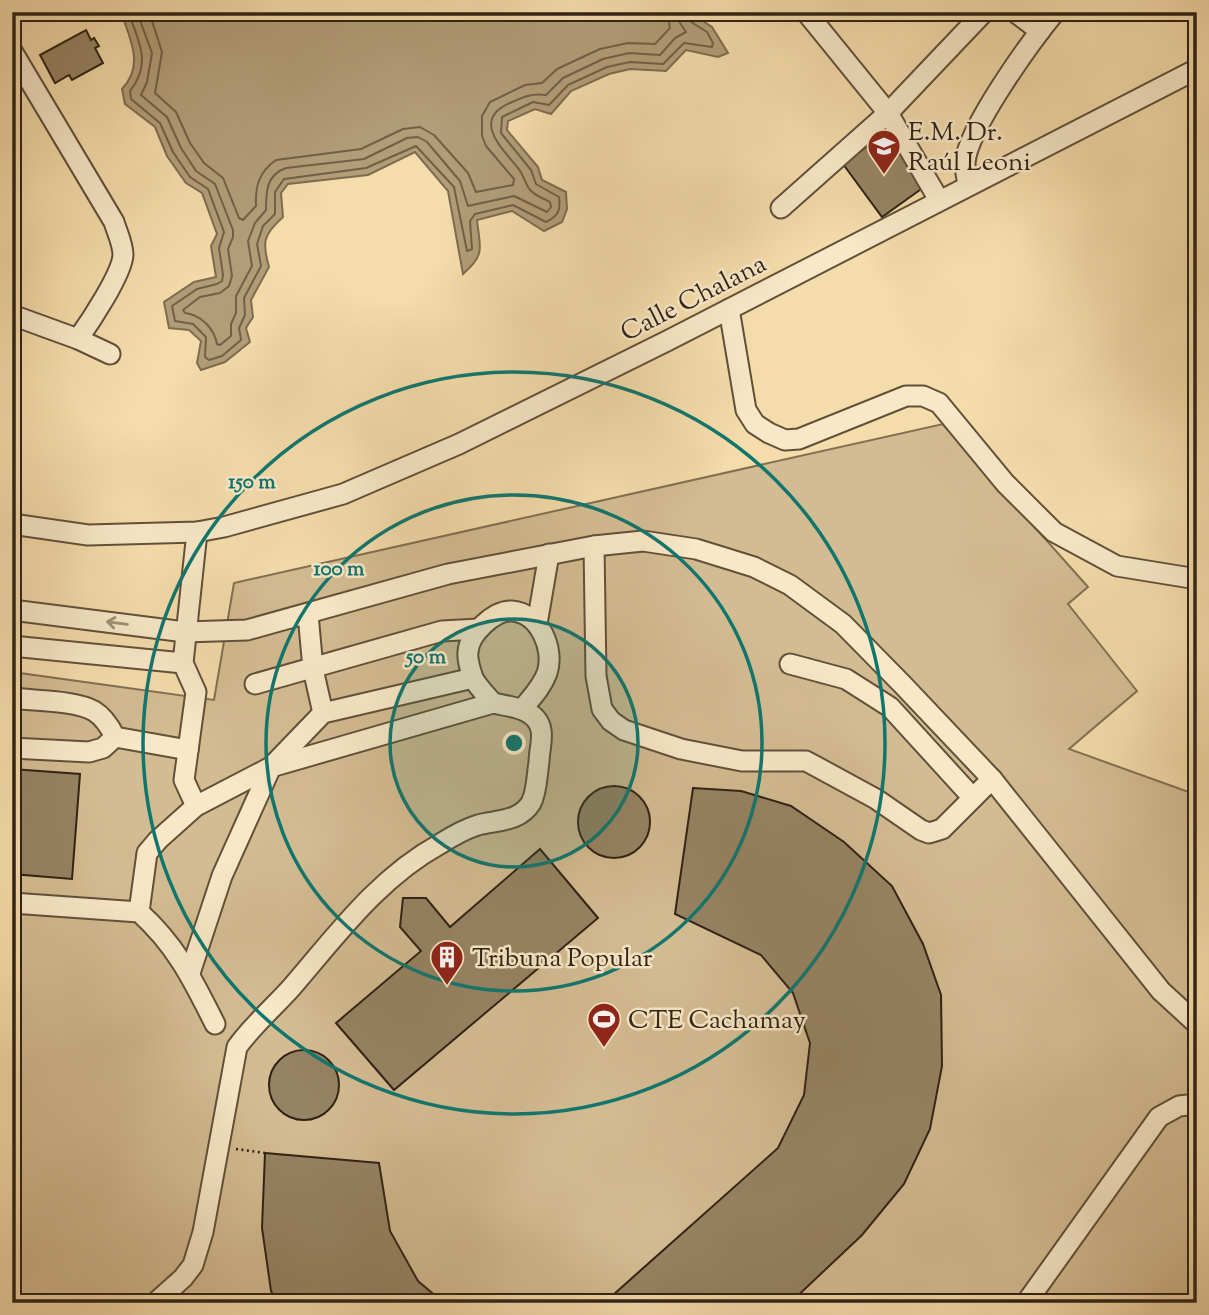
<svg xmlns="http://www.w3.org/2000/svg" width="1209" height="1315" font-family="'Sorts Mill Goudy',serif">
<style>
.green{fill:#d4bc92;stroke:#826f54;stroke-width:2}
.water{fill:#b29d78;stroke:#7e6c50;stroke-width:2}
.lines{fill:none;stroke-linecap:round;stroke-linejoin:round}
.shore{stroke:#716046;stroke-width:2}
.building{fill:#968363;stroke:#302215;stroke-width:2}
.minor-casing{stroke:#61503a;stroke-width:23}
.path{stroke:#302215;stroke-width:2.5;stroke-dasharray:2 3.5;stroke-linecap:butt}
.minor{stroke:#f8e8c8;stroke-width:19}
.oneway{stroke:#9e8f77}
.ring{fill:none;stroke:#0f766e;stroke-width:3.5}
.labels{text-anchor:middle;stroke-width:5;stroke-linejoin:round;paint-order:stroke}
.poi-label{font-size:26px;fill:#302215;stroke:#f8e8c8;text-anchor:start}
.street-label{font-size:26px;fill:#302215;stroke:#f8e8c8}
.centre{fill:#0f766e;stroke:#f8e8c8;stroke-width:3.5}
.ring-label{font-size:21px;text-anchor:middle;font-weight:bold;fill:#0f766e;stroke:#f8e8c8;stroke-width:5;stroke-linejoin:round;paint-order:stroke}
</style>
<rect width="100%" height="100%" fill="#f5dcab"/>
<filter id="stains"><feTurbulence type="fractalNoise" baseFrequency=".00286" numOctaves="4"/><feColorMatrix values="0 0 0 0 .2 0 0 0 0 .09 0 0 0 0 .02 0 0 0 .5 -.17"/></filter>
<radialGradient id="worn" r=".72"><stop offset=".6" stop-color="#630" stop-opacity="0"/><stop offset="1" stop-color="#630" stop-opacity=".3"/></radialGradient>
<path class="green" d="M943 424 1088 587 1068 604 1137 691 1069 749 1197 795V1303H12V672L214 700 234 583Z"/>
<path class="water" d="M118 12H689L712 27 728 53 718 57 686 50 666 71 630 69 609 74 571 91 551 114 535 109 508 121 507 130 538 167 542 180 566 192 567 209 562 222 544 231 512 211 477 220C480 248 486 254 463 274L448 191 415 152 368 175 288 184 281 193 283 217C263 235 262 242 269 267L251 300 253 317 246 328 250 342 225 362 201 370 197 363 201 341 189 330 169 328 164 302 194 282 216 277 211 246 217 234 202 193 186 183 167 156 155 127 125 104 122 89C144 66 131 41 122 15Z"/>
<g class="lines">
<g class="shore">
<path d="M128 12C139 41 152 64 130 91L131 99 160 123 173 152 190 177 208 189 224 232 219 248 223 275 222 281 217 284 197 289 172 306 175 321 193 324 206 337 205 357 209 360 222 356 241 340 239 328 245 315 244 298 261 266 257 244 263 226 275 214V192L284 179 366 168 416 146 454 187 467 251 472 249 470 221 475 214 513 205 546 222C558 216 561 211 559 197L536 184 531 170 501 133 502 117 533 102 549 105 568 85 607 67 630 62 663 64 684 43 712 47 713 43 707 32 688 20 686 12"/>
<path d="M137 12 152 53 147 82 141 95 167 117 181 148 196 171 215 184 233 230V237L228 249 232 276 229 286 220 293 200 297 183 310 185 313C201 315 214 328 217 344L220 345 231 336V324L236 313V296L252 266 248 241 255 223 266 210C266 192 266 175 286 168L364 159 407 138 418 137 427 142 460 181 468 206 514 196 547 212 551 207 550 202C543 198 532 195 528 187 524 180 523 174 518 168 502 148 471 120 510 103 523 97 532 93 546 95L563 78 603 59 629 53 660 55 675 38 686 32 678 20V12"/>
<path d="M149 12 162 52 155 93 176 112 190 143 204 163 223 178 239 218 243 220 256 206C255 186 259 172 276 160L361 149 403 129 420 127 434 135 468 173 476 192 513 185 514 179 486 146 482 136V116L490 102 525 85 542 83 557 69 600 49 628 43 655 44 670 28 667 12"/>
</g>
</g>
<g class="building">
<path d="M86 30 91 40 94 38 99 46 95 48 103 63 72 80 69 75 55 83 40 55Z"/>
<path d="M888 131 924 187 882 217 843 164Z"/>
<path d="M12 769 80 774 72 879 12 874Z"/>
<circle cx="614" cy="822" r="36"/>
<path d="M693 788 741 791 791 806 844 842 892 886 923 944 941 995 942 1066 930 1129 904 1184 862 1235 790 1303H604L778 1148 804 1095 810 1043 793 993 761 955 675 914Z"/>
<path d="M540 849 598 918 394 1090 336 1023 421 951 400 927 403 898H426L450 927Z"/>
<circle cx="304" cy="1085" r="35"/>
<path d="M265 1153 379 1163 390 1231 418 1281 444 1303H277L271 1291 262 1228Z"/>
</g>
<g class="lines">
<defs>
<g id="minor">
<path d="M806 12 888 113 939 200"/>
<path d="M1015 12 1040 31"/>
<path d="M12 51 114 222C117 232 123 244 123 255 122 274 90 322 78 339"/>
<path d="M968 185C967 178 965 170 965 163 967 129 1032 40 1055 12"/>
<path d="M781 208 888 113 984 12"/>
<path d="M729 309 746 410 755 424 769 433 785 440 799 439 906 396H923L939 403 1005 483 1054 532 1117 566 1197 579"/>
<path d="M12 315 78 339 110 354"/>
<path d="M12 524 88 535 197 532 224 527 343 494 459 444 667 341 1197 69"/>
<path d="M594 546 596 676 602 709 611 721 624 730 681 749 742 761H806L876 799 921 830 929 833 942 829 992 779"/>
<path d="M12 610 185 632 247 630 448 574 594 546 643 541 696 549 754 567 790 585 843 624 902 684 992 779 1161 991 1197 1024"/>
<path d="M308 614 313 669 323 713"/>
<path d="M537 624 549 554"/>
<path d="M12 646 183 663"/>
<path d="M790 664 846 679 890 707 973 798"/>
<path d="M255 684 442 631 479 629"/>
<path d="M12 698C35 701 75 700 94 711 104 717 110 727 115 737L188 750"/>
<path d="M493 703C487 696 478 687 473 678 471 672 467 658 468 652 469 634 494 610 512 611 540 613 555 650 547 673 542 687 532 697 523 708"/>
<path d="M12 748 89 752 103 748 115 737"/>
<path d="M196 806 184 780 196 692 183 663 197 532"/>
<path d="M12 903 139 912C176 945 193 980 215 1024"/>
<path d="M139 912 147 853 158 840 196 806 271 767 493 703C510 707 537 708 541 730 543 739 539 752 539 762 537 774 537 792 531 803 519 822 497 820 478 825 465 829 451 837 440 844 378 878 336 936 291 988 273 1008 253 1025 237 1047L203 1232 193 1265 183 1278 155 1303"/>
<path d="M190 973 222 876 271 767 323 713 473 678"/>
<path d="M1026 1303 1159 1117 1179 1106 1197 1104"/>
</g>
</defs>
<use href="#minor" class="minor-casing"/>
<path class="path" d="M236 1149 265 1153"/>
<use href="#minor" class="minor"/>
</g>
<defs><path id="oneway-shaft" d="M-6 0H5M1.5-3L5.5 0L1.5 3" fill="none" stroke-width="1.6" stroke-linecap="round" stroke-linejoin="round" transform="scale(1.75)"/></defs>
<use class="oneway" href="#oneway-shaft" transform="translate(117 623) rotate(-173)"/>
<circle cx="514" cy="743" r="124" fill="#0f766e" fill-opacity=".12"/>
<g class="ring">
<circle cx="514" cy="743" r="124"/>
<circle cx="514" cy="743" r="248"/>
<circle cx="514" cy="743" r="371"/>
</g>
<defs>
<symbol id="school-pin" viewBox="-11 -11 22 30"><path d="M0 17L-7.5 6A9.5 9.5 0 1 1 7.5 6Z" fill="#8f2418" stroke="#f8e8c8"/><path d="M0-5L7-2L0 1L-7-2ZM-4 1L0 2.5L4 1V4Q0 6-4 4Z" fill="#fff"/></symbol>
<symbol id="building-pin" viewBox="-11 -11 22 30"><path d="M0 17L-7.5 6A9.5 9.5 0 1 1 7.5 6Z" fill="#8f2418" stroke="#f8e8c8"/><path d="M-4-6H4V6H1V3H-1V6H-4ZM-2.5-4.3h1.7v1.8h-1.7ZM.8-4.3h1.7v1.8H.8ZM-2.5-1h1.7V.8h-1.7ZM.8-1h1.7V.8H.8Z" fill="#fff"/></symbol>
<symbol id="stadium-pin" viewBox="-11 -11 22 30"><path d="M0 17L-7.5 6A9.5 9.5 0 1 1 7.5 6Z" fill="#8f2418" stroke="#f8e8c8"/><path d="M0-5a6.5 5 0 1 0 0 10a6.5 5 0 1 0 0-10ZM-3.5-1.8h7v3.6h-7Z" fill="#fff"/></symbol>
</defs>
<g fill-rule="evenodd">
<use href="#school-pin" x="865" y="127" width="38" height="52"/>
<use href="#building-pin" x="428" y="938" width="38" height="52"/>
<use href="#stadium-pin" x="585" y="1000" width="38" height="52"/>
</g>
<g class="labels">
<g class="poi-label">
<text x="908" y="140">E.M. Dr.<tspan x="908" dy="30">Raúl Leoni</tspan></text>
<text x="472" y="966">Tribuna Popular</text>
<text x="628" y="1028">CTE Cachamay</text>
</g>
<g class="street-label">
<text transform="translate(693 297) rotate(-27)" y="9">Calle Chalana</text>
</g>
</g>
<circle cx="514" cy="743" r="10" class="centre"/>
<g class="ring-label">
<text x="252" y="488">150 m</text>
<text x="339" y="575">100 m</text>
<text x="426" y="663">50 m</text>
</g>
<rect width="1209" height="1315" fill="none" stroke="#f5dcab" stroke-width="42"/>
<rect x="14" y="14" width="1181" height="1287" fill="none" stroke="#302215" stroke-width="3.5"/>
<rect x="21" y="21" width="1167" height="1273" fill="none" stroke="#302215" stroke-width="2"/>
<rect width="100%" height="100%" filter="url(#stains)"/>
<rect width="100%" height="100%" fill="url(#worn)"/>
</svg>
